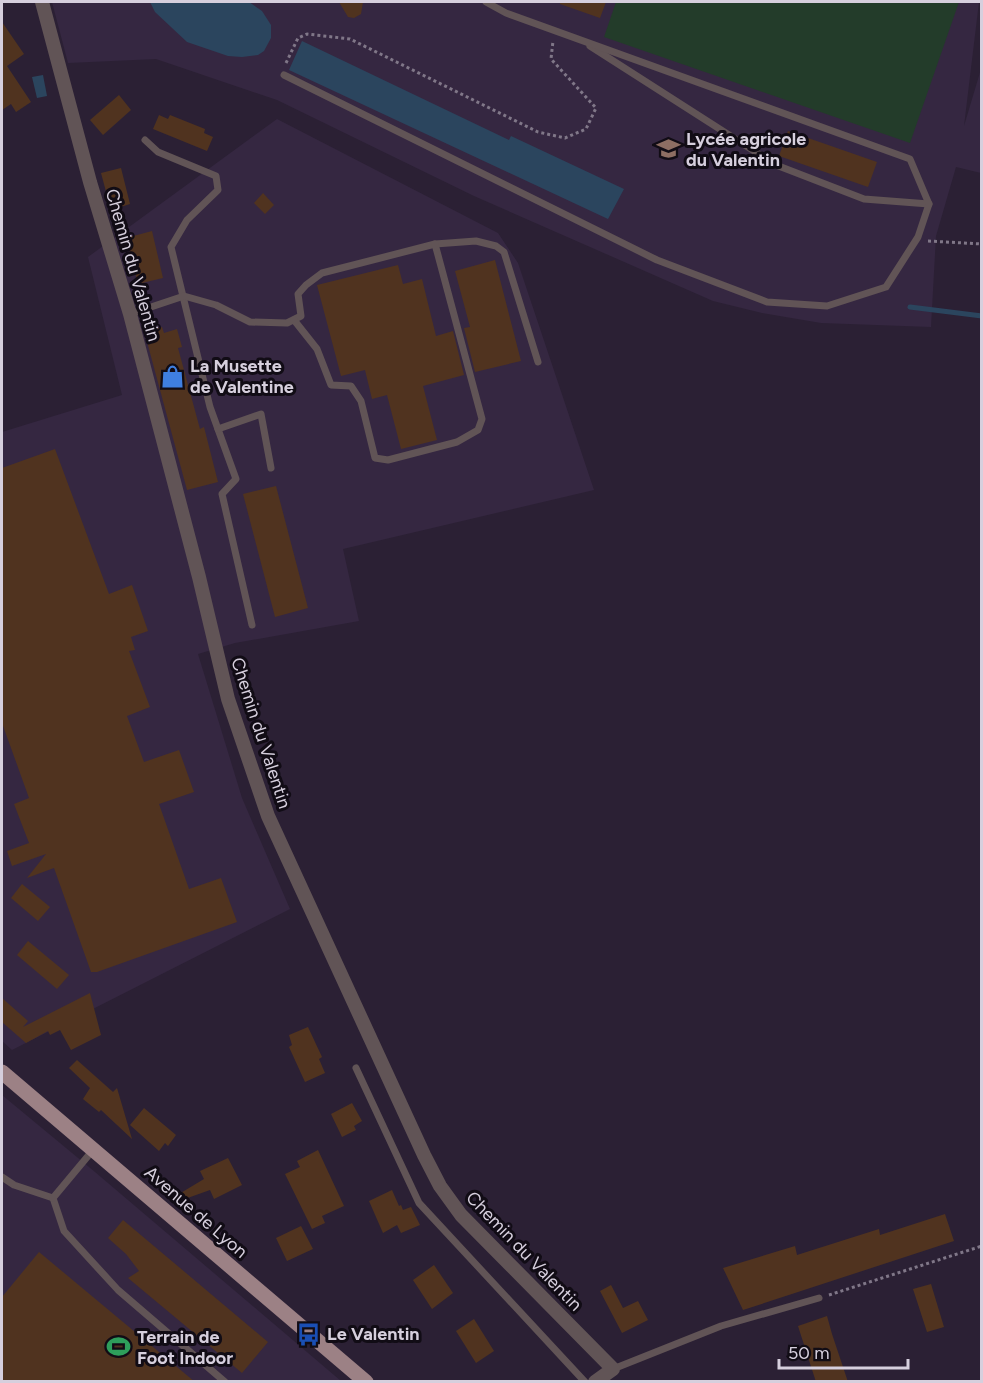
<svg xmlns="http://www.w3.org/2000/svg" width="983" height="1383" font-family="Figtree,sans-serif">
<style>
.built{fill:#352741}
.green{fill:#233c2a}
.water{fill:#2b455e}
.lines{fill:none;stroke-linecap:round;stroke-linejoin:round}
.stream{stroke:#2b455e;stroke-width:5}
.building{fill:#50331f}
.path{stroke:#807788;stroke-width:3;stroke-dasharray:3 3;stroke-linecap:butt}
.lane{stroke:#615456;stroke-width:7}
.street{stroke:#615456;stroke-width:14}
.primary{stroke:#9c8185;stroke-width:15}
.labels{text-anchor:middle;stroke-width:6;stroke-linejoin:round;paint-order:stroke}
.poi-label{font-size:18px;font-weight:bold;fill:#d6cfdd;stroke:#110c15;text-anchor:start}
.street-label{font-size:18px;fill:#d6cfdd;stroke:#110c15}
</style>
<rect width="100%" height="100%" fill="#2b2034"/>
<g class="built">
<path d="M52 2H979L964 126 981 69V173L956 167 936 236 931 327 821 323 762 313 713 301 474 196 277 100 156 59 68 63Z"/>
<path d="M277 119 498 233 518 263 594 490 343 549 359 621 235 643 198 654 242 798 290 909 12 1050 2 1041V432L122 395 88 257Z"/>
<path d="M2 1095 95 1172 341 1381H2Z"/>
</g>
<path class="green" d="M616 2H959L910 143 604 37Z"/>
<g class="water">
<path d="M150 2H249L262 11 271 25V38L264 51 258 55 242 57 228 56 187 42 155 12Z"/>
<path d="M302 41 509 140 511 136 624 189 608 219 289 70Z"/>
<path d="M43 75 47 96 37 98 32 77Z"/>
</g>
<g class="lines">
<path class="stream" d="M910 307 982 316"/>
</g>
<g class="building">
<path d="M339 2H363L361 14 354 18 348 17Z"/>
<path d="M560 2H606L600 18 560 4Z"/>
<path d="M2 22 24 54 7 66 31 102 16 112 11 104 2 110Z"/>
<path d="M119 95 131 110 103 135 90 120Z"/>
<path d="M159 115 168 119 170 115 205 129 204 133 213 137 207 151 153 129Z"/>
<path d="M788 131 877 162 868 187 779 156Z"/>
<path d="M121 168 130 204 111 210 101 173Z"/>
<path d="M263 193 274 205 265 214 254 203Z"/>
<path d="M152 231 163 278 138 284 126 238Z"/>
<path d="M495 260 521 361 475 372 464 328 470 327 455 271Z"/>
<path d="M398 265 403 284 422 279 436 336 453 331 464 375 423 386 437 440 401 449 387 395 372 399 365 370 341 376 317 285Z"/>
<path d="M162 327 164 333 177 329 182 347 178 348 200 429 204 427 218 482 187 490 146 338 150 336 148 331Z"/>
<path d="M55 449 109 594 132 585 148 631 131 637 135 650 129 651 150 707 127 716 144 762 179 750 194 792 159 804 189 889 221 878 237 922 97 972H91L54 868 27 878 46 854 12 866 7 851 29 843 14 804 29 798 2 723V468Z"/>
<path d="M276 486 308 608 275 617 243 494Z"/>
<path d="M22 884 50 907 38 921 11 898Z"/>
<path d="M28 941 69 975 57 989 17 955Z"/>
<path d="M90 993 101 1035 71 1050 60 1030 50 1035 48 1031 26 1043 2 1022V998L28 1021 23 1027Z"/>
<path d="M308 1027 322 1057 319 1059 325 1073 305 1082 289 1047 292 1045 289 1035Z"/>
<path d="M77 1060 113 1092 117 1088 132 1139 101 1110 99 1112 83 1099 90 1088 69 1068Z"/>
<path d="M352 1103 362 1121 354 1126 356 1130 342 1137 331 1114Z"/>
<path d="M144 1108 176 1135 168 1146 165 1143 159 1151 130 1125Z"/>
<path d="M318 1150 344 1206 322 1216 325 1223 312 1229 285 1174 300 1167 297 1161Z"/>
<path d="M228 1158 242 1185 214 1199 210 1190 182 1200 179 1194 204 1179 200 1171Z"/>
<path d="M392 1190 399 1206 401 1205 403 1210 411 1207 420 1225 401 1233 397 1225 383 1233 369 1201Z"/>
<path d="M945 1214 954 1241 743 1310 723 1268 795 1246 797 1255 879 1229 880 1235Z"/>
<path d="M123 1220 268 1342 242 1373 128 1278 139 1271 126 1254 108 1238Z"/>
<path d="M301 1226 313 1249 287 1261 276 1238Z"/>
<path d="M39 1252 195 1382H2V1297Z"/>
<path d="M434 1265 453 1293 432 1309 413 1280Z"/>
<path d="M931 1284 944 1327 927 1332 913 1289Z"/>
<path d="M611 1285 623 1308 638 1301 648 1320 622 1333 600 1291Z"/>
<path d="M827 1316 832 1334 848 1382H816L798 1326Z"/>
<path d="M474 1319 494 1351 476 1363 456 1331Z"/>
</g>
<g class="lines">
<g class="path">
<path d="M286 63 298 38 307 34 350 39 538 132 565 138 586 129 596 108 551 59 553 41"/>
<path d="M928 241 982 244"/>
<path d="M829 1295 982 1246"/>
</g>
<g class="lane">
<path d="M590 46 776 165 864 199 929 204"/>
<path d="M284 75 657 260 767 302 827 306 886 287 918 237 929 204 910 159 506 13 486 2"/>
<path d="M145 140 158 152 216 176 218 190 187 220 171 247 210 407 236 479 222 494 252 625"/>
<path d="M130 314 184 296 216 305 250 322 287 323 301 316 298 294 306 285 322 273 435 244 476 241 496 246 504 252 538 362"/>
<path d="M294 320 317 349 331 385 351 386 361 401 375 458 388 460 457 442 478 430 482 419 435 244"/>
<path d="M218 429 261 414 271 468"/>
<path d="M356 1068 419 1203 585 1382"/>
<path d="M2 1177 14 1185 53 1198 64 1231 118 1290 225 1382"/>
<path d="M53 1198 93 1150"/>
<path d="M613 1369 721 1326 819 1298"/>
</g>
<path class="street" d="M42 2 90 182 130 314 199 577 228 699 268 816 424 1155 440 1186 461 1215 613 1369 595 1382"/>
<path class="primary" d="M2 1072 366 1382"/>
</g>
<defs>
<symbol id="school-bare" viewBox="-9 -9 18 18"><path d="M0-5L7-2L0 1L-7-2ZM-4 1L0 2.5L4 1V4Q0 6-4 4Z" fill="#8d6e63" stroke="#110c15" stroke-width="2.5" paint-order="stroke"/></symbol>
<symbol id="shop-bare" viewBox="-9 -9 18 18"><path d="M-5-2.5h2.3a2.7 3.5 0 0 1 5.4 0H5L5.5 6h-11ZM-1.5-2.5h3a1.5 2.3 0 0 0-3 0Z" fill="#3f7fe0" stroke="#110c15" stroke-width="2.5" paint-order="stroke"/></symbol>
<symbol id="bus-bare" viewBox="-9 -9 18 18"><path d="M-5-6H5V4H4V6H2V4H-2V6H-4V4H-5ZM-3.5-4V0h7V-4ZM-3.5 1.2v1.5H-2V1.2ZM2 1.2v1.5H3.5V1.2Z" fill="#1a4fb4" stroke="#110c15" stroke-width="2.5" paint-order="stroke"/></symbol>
<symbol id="stadium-bare" viewBox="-9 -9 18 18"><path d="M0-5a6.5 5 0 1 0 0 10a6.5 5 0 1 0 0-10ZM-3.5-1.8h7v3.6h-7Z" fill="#2e9e5b" stroke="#110c15" stroke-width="2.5" paint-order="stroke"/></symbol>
</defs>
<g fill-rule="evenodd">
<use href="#school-bare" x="652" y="132" width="33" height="33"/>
<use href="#shop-bare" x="156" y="360" width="33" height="33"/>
<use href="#bus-bare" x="292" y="1318" width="33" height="33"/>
<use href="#stadium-bare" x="102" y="1330" width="33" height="33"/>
</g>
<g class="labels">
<g class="poi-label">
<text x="686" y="145">Lycée agricole<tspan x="686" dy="21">du Valentin</tspan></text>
<text x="190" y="372">La Musette<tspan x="190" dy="21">de Valentine</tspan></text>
<text x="327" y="1340">Le Valentin</text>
<text x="137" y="1343">Terrain de<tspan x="137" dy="21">Foot Indoor</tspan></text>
</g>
<g class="street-label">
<text transform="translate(133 265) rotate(74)" y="6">Chemin du Valentin</text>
<text transform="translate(261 733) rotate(72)" y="6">Chemin du Valentin</text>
<text transform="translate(196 1212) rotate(41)" y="6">Avenue de Lyon</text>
<text transform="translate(524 1251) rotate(46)" y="6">Chemin du Valentin</text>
</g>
</g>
<rect width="983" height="1383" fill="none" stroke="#d6cfdd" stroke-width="6"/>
<path d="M779 1359v9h129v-9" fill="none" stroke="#d6cfdd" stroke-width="3"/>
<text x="788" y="1359" font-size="18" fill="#d6cfdd" stroke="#110c15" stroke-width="4.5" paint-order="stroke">50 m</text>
</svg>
